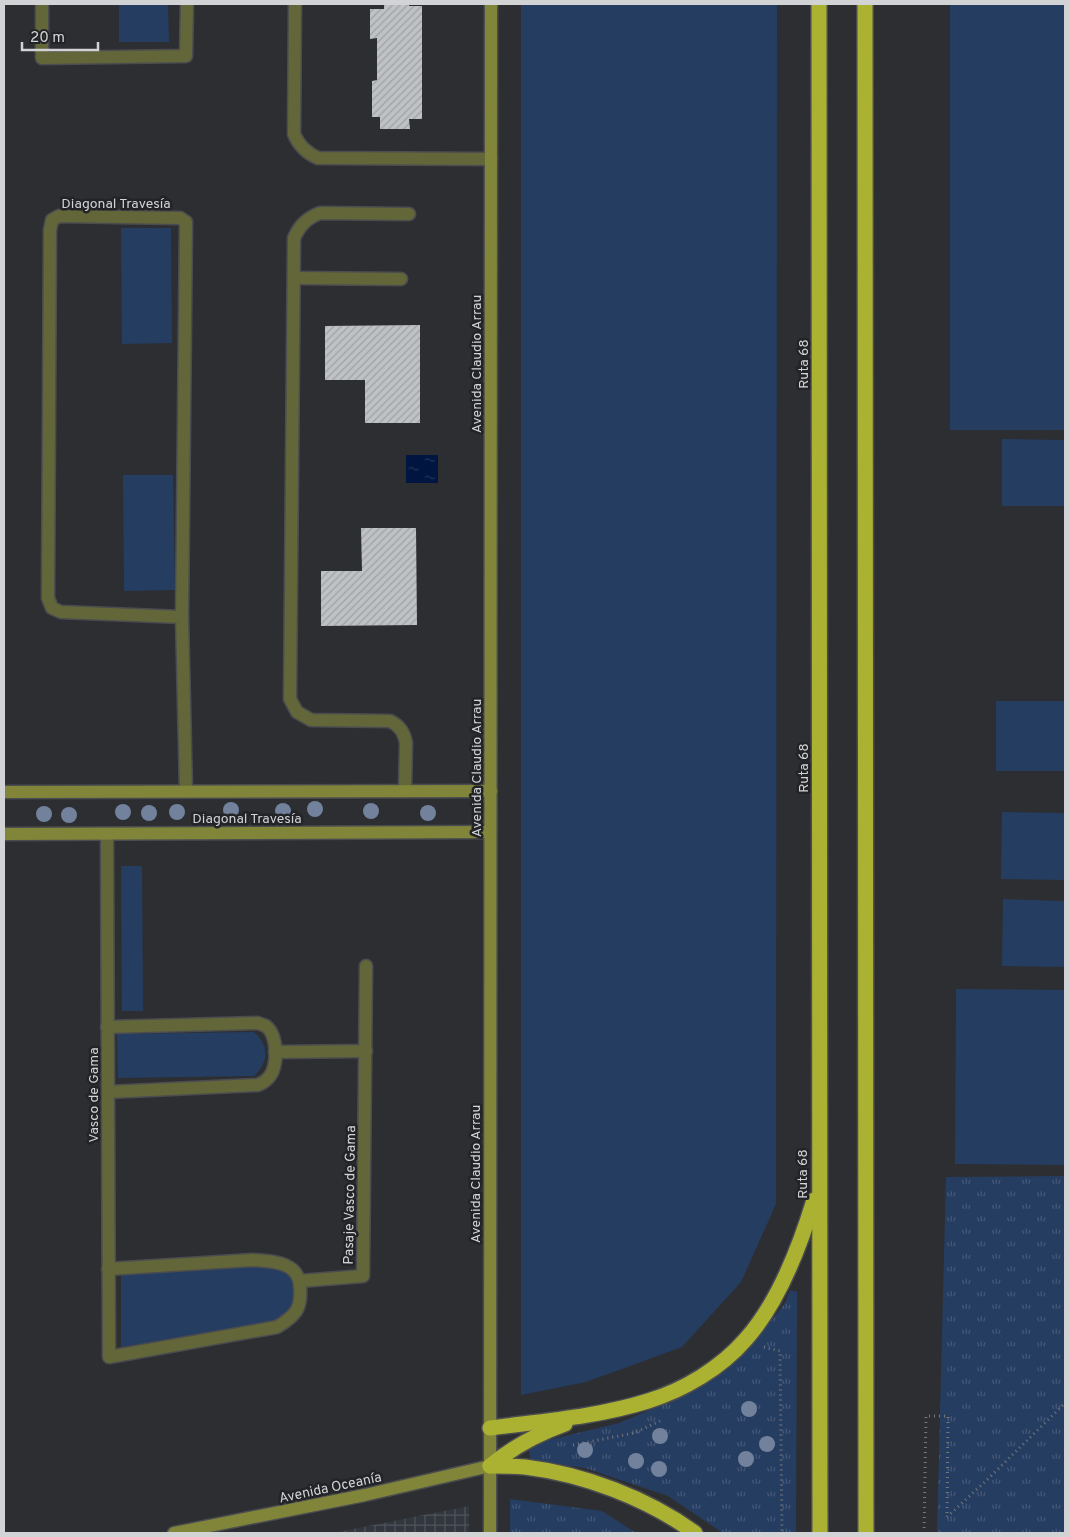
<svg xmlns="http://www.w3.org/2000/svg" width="1069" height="1537" font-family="Overpass,sans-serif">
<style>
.industrial{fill:url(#industrial-grid)}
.grass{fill:#263d62}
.park{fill:url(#park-tufts)}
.water{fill:url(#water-ripples)}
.building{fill:url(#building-hatch)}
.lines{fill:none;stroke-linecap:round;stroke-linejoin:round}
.lane-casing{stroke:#4a4c4f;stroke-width:15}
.street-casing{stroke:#4a4c4f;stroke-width:15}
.secondary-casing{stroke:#4a4c4f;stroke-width:15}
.highway-casing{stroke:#4a4c4f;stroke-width:18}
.path{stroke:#76777a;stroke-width:3;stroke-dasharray:1 4;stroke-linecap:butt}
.lane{stroke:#626639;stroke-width:12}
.street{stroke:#626639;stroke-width:12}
.secondary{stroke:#808539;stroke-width:12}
.highway{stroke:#abb131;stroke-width:15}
.tree{fill:#72829c}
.labels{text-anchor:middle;stroke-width:5;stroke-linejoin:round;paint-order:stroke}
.street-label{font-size:14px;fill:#d2d3d5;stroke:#232427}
</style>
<defs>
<pattern id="industrial-grid" width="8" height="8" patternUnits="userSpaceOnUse" patternTransform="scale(1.25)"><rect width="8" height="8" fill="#32373f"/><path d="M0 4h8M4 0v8" fill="none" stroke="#4f535a"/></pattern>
<pattern id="park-tufts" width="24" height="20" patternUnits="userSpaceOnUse" patternTransform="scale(1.25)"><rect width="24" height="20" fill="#263d62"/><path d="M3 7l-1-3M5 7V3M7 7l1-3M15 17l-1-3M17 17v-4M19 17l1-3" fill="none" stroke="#455878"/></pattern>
<pattern id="water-ripples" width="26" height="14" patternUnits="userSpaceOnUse" patternTransform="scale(1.25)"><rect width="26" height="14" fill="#00153f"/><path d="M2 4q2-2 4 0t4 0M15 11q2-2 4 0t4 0" fill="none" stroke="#24365a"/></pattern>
<pattern id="building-hatch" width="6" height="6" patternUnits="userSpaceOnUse" patternTransform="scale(1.25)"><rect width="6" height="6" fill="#bfc2c5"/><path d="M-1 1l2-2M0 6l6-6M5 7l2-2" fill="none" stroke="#9fa1a4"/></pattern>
</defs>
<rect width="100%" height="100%" fill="#2c2e31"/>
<path class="industrial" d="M469 1506V1533H333Z"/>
<g class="grass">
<path d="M119 4H168L169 42H119Z"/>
<path d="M521 4H777L776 1204 741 1282 682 1347 586 1382 521 1395Z"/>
<rect x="950" y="4" width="115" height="426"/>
<path d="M121 228H171L172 343 122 344Z"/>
<path d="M1002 439 1065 440V506H1002Z"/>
<path d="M173 475 175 590 124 591 123 475Z"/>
<rect x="996" y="701" width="69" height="70"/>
<path d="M1002 812 1065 813V880L1001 879Z"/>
<path d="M121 866H142L143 1011H122Z"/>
<path d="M1003 899 1065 901V967L1002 966Z"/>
<path d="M956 989 1065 990V1165L955 1164Z"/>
<path d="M254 1032C269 1045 269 1062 254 1076L118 1078 117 1034Z"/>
<path d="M251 1265C266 1267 292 1267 295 1287 296 1293 294 1301 294 1307L277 1322 121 1347V1275Z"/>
</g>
<g class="park">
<path d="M1065 1176V1533H937L946 1177Z"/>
<path d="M790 1290 797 1292 796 1533H723L668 1496 585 1468 531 1460 528 1445 619 1423 680 1397 732 1362 760 1335 785 1303Z"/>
<path d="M510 1499 602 1511 636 1533H510Z"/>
</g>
<rect class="water" x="406" y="455" width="32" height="28"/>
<g class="building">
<path d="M384 4H409V6H422V119H409L410 129H380V117H372V81L377 80V38L370 39V9H384Z"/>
<path d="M420 325V423H365V380H325V326Z"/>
<path d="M361 528H416L417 625 321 626V571H362Z"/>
</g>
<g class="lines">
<defs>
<g id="lane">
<path d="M295 4 294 134C299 146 306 153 318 158L491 159"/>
<path d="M294 278 401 279"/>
<path d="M405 791 406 743C404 732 400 726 390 721L311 720 297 712 290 699 294 238C300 225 307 218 320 213L409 214"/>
</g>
<g id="street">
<path d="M42 4V58L186 56 187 4"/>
<path d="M182 617 61 612 52 608 48 598 50 230 52 220 59 216 180 218 186 222 182 617 186 791"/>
<path d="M107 834 109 1357 277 1327C295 1316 302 1309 300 1287 300 1281 297 1274 293 1270 283 1261 265 1261 252 1260L108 1269"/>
<path d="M107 1027 258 1023C261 1024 263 1025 266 1026 278 1036 278 1064 270 1076 267 1080 263 1083 258 1085L108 1092"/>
<path d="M275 1052 366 1051"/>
<path d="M300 1281 363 1276 366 966"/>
</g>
<g id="secondary">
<path d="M4 792 491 791"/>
<path d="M4 834 490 832"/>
<path d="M174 1533 365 1495 490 1466"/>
<path d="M490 1533 491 4"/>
</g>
<g id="highway">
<path d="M819 4 820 1533"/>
<path d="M865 4 866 1533"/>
<path d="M490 1428C543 1421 597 1417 648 1401 684 1390 721 1368 746 1339 779 1302 800 1246 814 1200"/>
<path d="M490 1466C501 1466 513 1466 525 1467 583 1474 647 1498 695 1533"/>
<path d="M490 1466C513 1447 537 1434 565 1424"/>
</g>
</defs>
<use href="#lane" class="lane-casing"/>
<use href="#street" class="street-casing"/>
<use href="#secondary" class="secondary-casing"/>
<use href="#highway" class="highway-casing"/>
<g class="path">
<path d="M764 1347 780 1351 782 1533"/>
<path d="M573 1445 634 1433 660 1421"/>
<path d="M947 1517 989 1478 1065 1403"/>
<path d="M924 1533 926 1416H948L947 1517"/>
</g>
<use href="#lane" class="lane"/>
<use href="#street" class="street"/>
<use href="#secondary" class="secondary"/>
<use href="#highway" class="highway"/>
</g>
<g class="tree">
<circle cx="315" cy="809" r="8"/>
<circle cx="231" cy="810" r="8"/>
<circle cx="283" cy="811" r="8"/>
<circle cx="371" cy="811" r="8"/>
<circle cx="123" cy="812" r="8"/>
<circle cx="177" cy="812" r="8"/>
<circle cx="149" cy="813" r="8"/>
<circle cx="428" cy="813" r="8"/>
<circle cx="44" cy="814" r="8"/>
<circle cx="69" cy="815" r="8"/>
<circle cx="749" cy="1409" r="8"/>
<circle cx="660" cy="1436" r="8"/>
<circle cx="767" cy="1444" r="8"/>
<circle cx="585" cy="1450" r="8"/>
<circle cx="746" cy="1459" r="8"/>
<circle cx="636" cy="1461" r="8"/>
<circle cx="659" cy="1469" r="8"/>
</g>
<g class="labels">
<g class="street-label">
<text x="116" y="208">Diagonal Travesía</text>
<text transform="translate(476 364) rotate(-90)" y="5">Avenida Claudio Arrau</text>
<text transform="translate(803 364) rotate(-90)" y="5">Ruta 68</text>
<text transform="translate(476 768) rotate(-90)" y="5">Avenida Claudio Arrau</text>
<text transform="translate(803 768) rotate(-90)" y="5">Ruta 68</text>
<text x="247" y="823">Diagonal Travesía</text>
<text transform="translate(93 1095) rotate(-90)" y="5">Vasco de Gama</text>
<text transform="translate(475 1174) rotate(-90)" y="5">Avenida Claudio Arrau</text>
<text transform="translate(802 1174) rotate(-90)" y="5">Ruta 68</text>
<text transform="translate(349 1195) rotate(-89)" y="5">Pasaje Vasco de Gama</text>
<text transform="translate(330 1487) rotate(-12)" y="5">Avenida Oceanía</text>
</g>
</g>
<rect width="1069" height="1537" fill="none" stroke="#d2d3d5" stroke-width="10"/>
<path d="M22 42v8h76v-8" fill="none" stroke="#d2d3d5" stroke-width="2.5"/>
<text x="30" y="42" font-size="15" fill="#d2d3d5" stroke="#232427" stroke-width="4" paint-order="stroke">20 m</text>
</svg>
